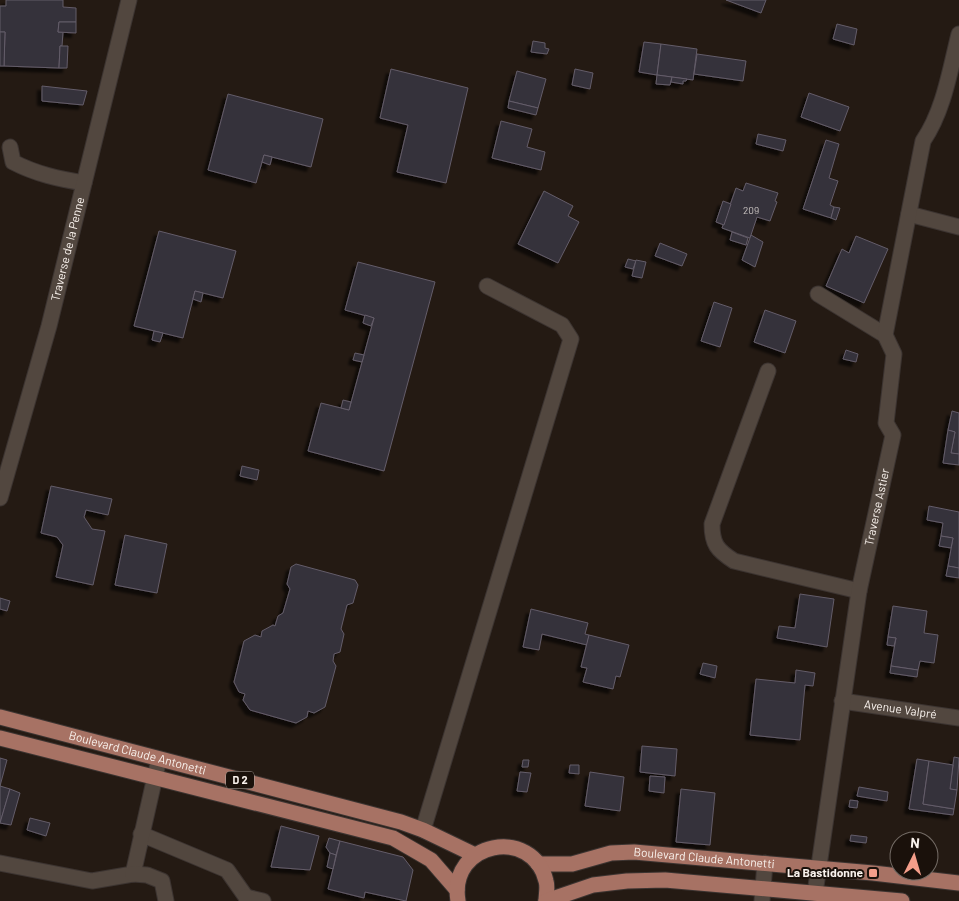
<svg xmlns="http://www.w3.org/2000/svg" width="959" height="901" font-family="Barlow,sans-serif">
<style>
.building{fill:#36303b;stroke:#635d69;filter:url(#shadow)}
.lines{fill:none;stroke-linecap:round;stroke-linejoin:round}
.minor-casing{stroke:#3c3431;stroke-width:17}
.major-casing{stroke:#3c3431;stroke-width:17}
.minor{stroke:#52473f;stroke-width:15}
.major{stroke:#a77264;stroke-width:15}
.poi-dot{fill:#f49e8a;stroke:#1a110b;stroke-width:2}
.labels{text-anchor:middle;stroke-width:4;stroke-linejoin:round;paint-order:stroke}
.number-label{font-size:10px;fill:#c8c2c0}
.shield{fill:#1a110b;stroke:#b6aea9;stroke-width:1}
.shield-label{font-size:11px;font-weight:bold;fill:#f9f2ed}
.street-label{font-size:12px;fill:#f9f2ed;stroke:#1a110b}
.poi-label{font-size:12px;font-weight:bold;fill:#f9f2ed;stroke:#1a110b;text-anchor:end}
</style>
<defs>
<filter id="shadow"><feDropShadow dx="-4.5" dy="4.5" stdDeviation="1" flood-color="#0009"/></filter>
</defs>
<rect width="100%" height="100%" fill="#241a13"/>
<g class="building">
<path d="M6 0H63V7L76 8V22H59L58 32H63L62 46H60L59 68 4 66 5 32H0V6H6Z"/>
<path d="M726 0H766L761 13Z"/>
<path d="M59 22H76V33L58 32Z"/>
<path d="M837 24 857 29 854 45 833 39Z"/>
<path d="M0 32H5L4 66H0Z"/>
<path d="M533 41 545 43V48L549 49 547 54 531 52Z"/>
<path d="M644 42 661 44 657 75 639 72Z"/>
<path d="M661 44 697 49 693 80 657 75Z"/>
<path d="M60 46H68L67 68H59Z"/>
<path d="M697 54 746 61 743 81 694 74Z"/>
<path d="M391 69 468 88 446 183 397 172 408 125 380 118Z"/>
<path d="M575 69 593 73 590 89 572 85Z"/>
<path d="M517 71 546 79 538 108 509 101Z"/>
<path d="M657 75 672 77 670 85 656 84Z"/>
<path d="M672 77 687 79 686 81H683V84L671 82Z"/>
<path d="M42 86 87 91 83 105 42 101Z"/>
<path d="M809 93 849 107 840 131 801 117Z"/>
<path d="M228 94 323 119 311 167 264 155 256 183 208 170Z"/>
<path d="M509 101 538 108 536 115 508 108Z"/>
<path d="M501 121 532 129 527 147 545 152 541 170 492 158Z"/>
<path d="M758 134 786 140 783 151 756 144Z"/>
<path d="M826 140 839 144 829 178 838 181 830 205 834 207 831 218 803 209Z"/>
<path d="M264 155 272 157 270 165 262 162Z"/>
<path d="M746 183 778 193 775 201 777 202 770 221 757 217 750 238 722 228 736 188 743 191Z"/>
<path d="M544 191 573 206 568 216 579 222 558 263 518 244Z"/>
<path d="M723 201 731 204 724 225 716 222Z"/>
<path d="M834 207 840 208 836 220 831 218Z"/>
<path d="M159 231 236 251 223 298 195 291 183 338 134 326Z"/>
<path d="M732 232 748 238 746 245 730 240Z"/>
<path d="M751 235 763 242 755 267 742 260Z"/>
<path d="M856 236 888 249 864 303 826 286 842 249 849 253Z"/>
<path d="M660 243 687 254 682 266 655 256Z"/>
<path d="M628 259 636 261 633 269 625 267Z"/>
<path d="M636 260 646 262 642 278 632 276Z"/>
<path d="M358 262 435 282 384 471 308 451 321 403 349 410 374 318 345 310Z"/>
<path d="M195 291 203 293 201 302 193 299Z"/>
<path d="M714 302 732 308 720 347 701 341Z"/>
<path d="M765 310 796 321 785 353 754 342Z"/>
<path d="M365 315 374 318 371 326 363 323Z"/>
<path d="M154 331 163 333 160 342 152 340Z"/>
<path d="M846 350 858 354 856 362 843 359Z"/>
<path d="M355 353 364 355 362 362 353 360Z"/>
<path d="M343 400 351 402 349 410 341 408Z"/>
<path d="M952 411 959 413V454L951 453 955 432 948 430Z"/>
<path d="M948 430 955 432 951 453 959 454V465L943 463Z"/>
<path d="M242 466 259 470 257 480 240 476Z"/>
<path d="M51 486 112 499 108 515 86 510 84 517 92 529 105 531 93 585 56 577 63 545 57 537 41 533Z"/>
<path d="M929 506 959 512V568L948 566 953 538 941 536 943 523 927 520Z"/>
<path d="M125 535 167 544 157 593 115 585Z"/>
<path d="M941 536 953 538 951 548 939 546Z"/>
<path d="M296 564 355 580 358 585 353 603 347 605 341 629 344 634 340 652 334 654 333 661 336 666 325 707 314 713 308 711 307 717 296 723 250 710 243 700 245 694 239 692 234 682 244 641 255 635 261 637 262 631 273 625 275 626 278 616 283 613 290 589 287 584 291 567Z"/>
<path d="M948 566 959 568V578L946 576Z"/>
<path d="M800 594 834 599 827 647 777 638 779 626 795 628Z"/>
<path d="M0 598 10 601 7 611 0 609Z"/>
<path d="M893 606 927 611 924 633 938 635 934 663 920 661 918 670 891 666 896 638 888 637Z"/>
<path d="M531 609 588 623 585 634 589 635 587 645 542 634 539 650 523 647Z"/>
<path d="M589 635 629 645 620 677 616 676 613 689 583 682 587 668 581 667Z"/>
<path d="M888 637 896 638 894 646 887 645Z"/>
<path d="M703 663 717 666 715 678 700 674Z"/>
<path d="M891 666 918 670 917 677 890 673Z"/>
<path d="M796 670 815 673 813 686 805 685 800 740 750 735 756 679 795 683Z"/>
<path d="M642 746 677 749 675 776 640 772Z"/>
<path d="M954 757 959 758 957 790 950 789Z"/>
<path d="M0 758 7 760 0 786Z"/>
<path d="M917 759 929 761 923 804 954 809 953 815 909 809Z"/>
<path d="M523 760H529L528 767H522Z"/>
<path d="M929 761 953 765 950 789 957 790 954 809 923 804Z"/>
<path d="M570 765H579V774L569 773Z"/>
<path d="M520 772 531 773 527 792 517 791Z"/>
<path d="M590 772 624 777 620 811 585 806Z"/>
<path d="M650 776 665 777 664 793 649 791Z"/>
<path d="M0 786 10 789 0 823Z"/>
<path d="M859 787 888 792 887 801 857 796Z"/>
<path d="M10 789 20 793 11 825 0 823Z"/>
<path d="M681 789 715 793 710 845 676 842Z"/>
<path d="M850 800 858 801 857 808 849 807Z"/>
<path d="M30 818 50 823 46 836 27 830Z"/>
<path d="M281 826 319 836 310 870 271 867Z"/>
<path d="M851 835 867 837 866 843 850 841Z"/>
<path d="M329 838 340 841 336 855 330 853 326 847Z"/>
<path d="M340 841 403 857 413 870 406 901 365 892 364 898 328 889Z"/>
<path d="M330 853 336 855 333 869 327 867Z"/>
</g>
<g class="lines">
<defs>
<g id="minor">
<path d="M10 147 13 162C36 174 59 179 84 183"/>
<path d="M909 214 959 227"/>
<path d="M818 294 885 335"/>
<path d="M768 371 712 524C712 544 717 550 734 561L859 591"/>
<path id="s1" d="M0 498 49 326 129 0"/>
<path id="s2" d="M842 701 959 718"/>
<path d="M423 830 571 339 562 325 487 286"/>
<path d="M141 834 227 870 246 897 247 901"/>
<path d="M0 863 92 881 133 874 159 759"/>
<path d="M133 874 147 875 162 881 166 901"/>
<path id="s3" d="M815 893 859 591 893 435 886 423 894 354 885 335 923 141C944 110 950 70 959 34"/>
<path d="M246 897 263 901"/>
<path d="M762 901 765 863"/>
</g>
<g id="major">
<path id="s4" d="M0 717 401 822 423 830 475 855"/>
<path d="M0 738 393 838 431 860 457 890"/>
<path id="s5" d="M538 864H572L611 853 634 852 873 873 959 883"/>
<path d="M458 901C448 841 533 826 546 881 548 887 546 895 546 901"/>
<path d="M546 901 593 885 627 881 665 880 902 901"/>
</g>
</defs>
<use href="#minor" class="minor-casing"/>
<use href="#major" class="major-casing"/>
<use href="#minor" class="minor"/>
<use href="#major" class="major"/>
</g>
<rect class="poi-dot" x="868" y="868" width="10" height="10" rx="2.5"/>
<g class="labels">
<g class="number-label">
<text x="751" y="214">209</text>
</g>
<rect class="shield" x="226" y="771.5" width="28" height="17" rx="4"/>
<g class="shield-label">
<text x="240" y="784">D 2</text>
</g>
<g class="street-label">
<text dy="4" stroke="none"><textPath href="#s1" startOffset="258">Traverse de la Penne</textPath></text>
<text dy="4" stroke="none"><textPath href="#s3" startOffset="391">Traverse Astier</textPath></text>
<text dy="4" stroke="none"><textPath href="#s2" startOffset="59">Avenue Valpré</textPath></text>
<text dy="4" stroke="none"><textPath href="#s4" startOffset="142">Boulevard Claude Antonetti</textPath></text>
<text dy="4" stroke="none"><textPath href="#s5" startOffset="168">Boulevard Claude Antonetti</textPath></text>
</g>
<g class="poi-label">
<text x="863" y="877">La Bastidonne</text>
</g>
</g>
<g transform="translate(914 856) rotate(5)"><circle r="24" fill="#1a110b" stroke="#736b65"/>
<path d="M0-4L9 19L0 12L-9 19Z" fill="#f49e8a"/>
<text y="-8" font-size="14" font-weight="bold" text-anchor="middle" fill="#f9f2ed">N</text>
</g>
</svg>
